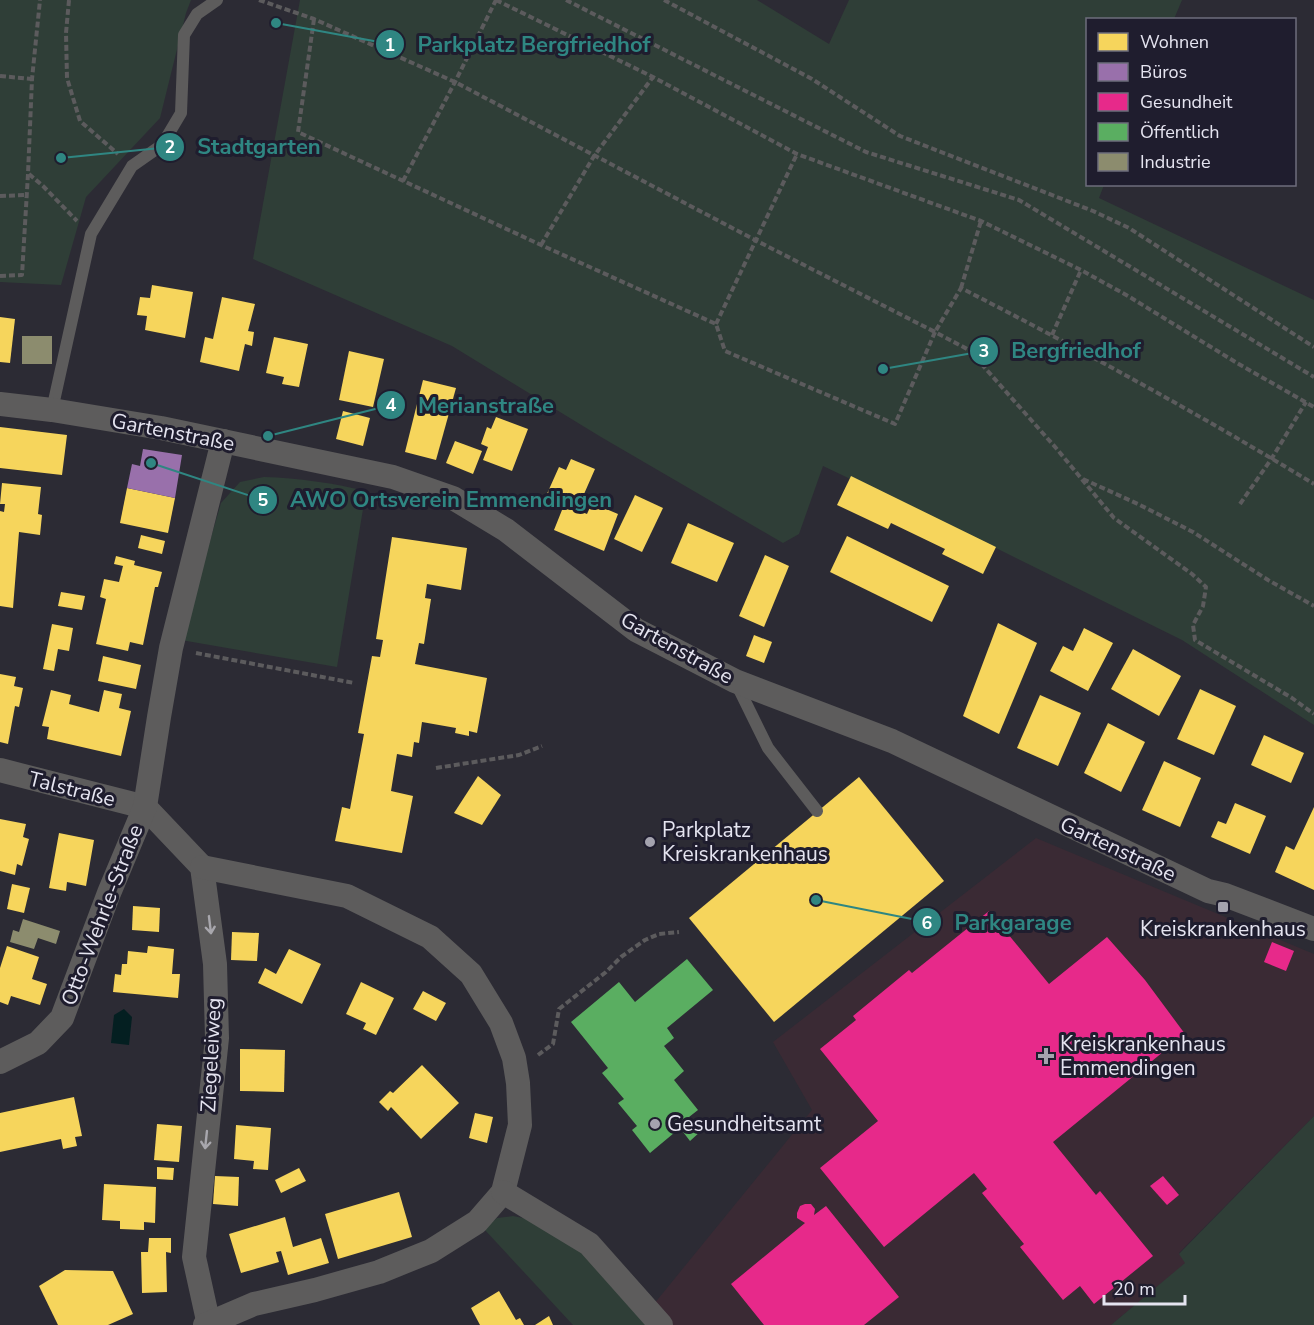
<svg xmlns="http://www.w3.org/2000/svg" width="1314" height="1325" font-family="'Nunito Sans',sans-serif">
<style>
.medical{fill:#3a2a34}
.green{fill:#2f3e37}
.water{fill:#041f21}
.homes{fill:#f6d55c}
.offices{fill:#9970ab}
.health{fill:#e7298a}
.public{fill:#5aae61}
.industry{fill:#8c8c6e}
.lines{fill:none;stroke-linecap:round;stroke-linejoin:round}
.path{stroke:#5c5b5d;stroke-width:4;stroke-dasharray:6 3;stroke-linecap:butt}
.service{stroke:#5d5c5c;stroke-width:12}
.minor{stroke:#5d5c5c;stroke-width:24}
.oneway{stroke:#a8a7ad}
.poi-dot{fill:#a4a3ae;stroke:#1f1d2e;stroke-width:2}
.labels{text-anchor:middle;stroke-width:6;stroke-linejoin:round;paint-order:stroke}
.street-label{font-size:21px;fill:#e5e4f0;stroke:#1f1d2e}
.poi-label{font-size:21px;fill:#e5e4f0;stroke:#1f1d2e;text-anchor:start}
.leader{fill:none;stroke:#2f8682;stroke-width:2}
.callout-dot{fill:#2f8682;stroke:#1f1d2e;stroke-width:2}
.mark-label{font-size:18px;text-anchor:middle;font-weight:bold;fill:#fff}
.callout-label{font-size:22px;text-anchor:middle;font-weight:bold;fill:#2f8682;stroke:#1f1d2e;stroke-width:6;stroke-linejoin:round;paint-order:stroke}
</style>
<rect width="100%" height="100%" fill="#2c2b34"/>
<path class="medical" d="M1036 838 1314 954V1116L1179 1253 1186 1263 1111 1325H652L645 1315 812 1110 773 1042Z"/>
<g class="green">
<path d="M0 0H191L186 13 160 118 86 197 61 285 0 282Z"/>
<path d="M300 0H757L829 44 849 0H1182L1174 19 1088 20V184L1104 185 1099 198 1314 300V725L1182 640 1000 550 823 466 799 534 783 543 601 437 452 346 253 259Z"/>
<path d="M264 477C299 478 332 483 366 491L337 667 181 640 221 503 240 482Z"/>
<path d="M1314 1116V1325H1111L1185 1263 1179 1254Z"/>
<path d="M513 1216 537 1221 571 1242 652 1325H573L484 1229 497 1218Z"/>
</g>
<path class="water" d="M124 1009 132 1017 129 1045 111 1043 114 1015Z"/>
<g class="homes">
<path d="M152 285 193 292 185 338 145 330 147 316 137 315 140 297 150 298Z"/>
<path d="M222 297 255 304 248 331 254 332 252 346 245 344 239 371 200 362 205 337 213 339Z"/>
<path d="M0 317 15 319 10 363 0 362Z"/>
<path d="M274 337 308 344 299 387 282 384 284 377 266 373Z"/>
<path d="M349 351 384 359 373 407 339 400Z"/>
<path d="M423 380 456 388 436 460 405 452Z"/>
<path d="M343 411 370 418 363 446 336 439Z"/>
<path d="M496 417 528 429 512 471 483 460 488 447 481 444 487 427 491 429Z"/>
<path d="M0 427 67 435 62 475 0 468Z"/>
<path d="M455 441 482 451 473 474 446 463Z"/>
<path d="M571 459 595 469 577 510 587 514 592 503 618 514 604 551 554 530 564 505 546 496 559 467 566 470Z"/>
<path d="M851 476 996 547 983 574 942 554 945 549 891 523 888 529 837 505Z"/>
<path d="M2 483 41 487 38 514 42 515 40 535 19 532 13 608 0 606V511L4 512 5 504H0Z"/>
<path d="M127 488 175 498 168 533 120 523Z"/>
<path d="M635 495 663 508 642 552 614 539Z"/>
<path d="M688 523 734 543 717 582 671 563Z"/>
<path d="M141 535 165 541 162 554 138 548Z"/>
<path d="M847 536 949 586 932 622 830 572Z"/>
<path d="M392 537 467 548 461 590 427 584 425 598 431 599 424 644 419 643 415 664 487 678 477 733 469 731V736L455 733 456 728 422 722 419 743 414 742 412 757 397 754 391 791 413 796 402 853 335 841 342 807 350 809 364 734 358 733 372 656 380 657 383 640 376 639Z"/>
<path d="M765 555 789 566 764 627 739 616Z"/>
<path d="M116 556 135 561 134 565 162 572 158 587H155L143 645 130 642 128 651 96 644 106 599 100 597 104 579 119 582 123 566 114 564Z"/>
<path d="M61 592 85 596 82 610 58 606Z"/>
<path d="M998 623 1037 643 999 734 963 716Z"/>
<path d="M52 624 73 628 69 651 58 649 54 671 43 669Z"/>
<path d="M1084 628 1113 643 1088 691 1050 671 1063 646 1073 651Z"/>
<path d="M754 635 772 642 764 663 746 656Z"/>
<path d="M1133 649 1181 676 1159 716 1111 689Z"/>
<path d="M103 656 141 665 136 689 98 681Z"/>
<path d="M0 674 16 677 14 686 23 688 19 707 15 706 8 744 0 742Z"/>
<path d="M1200 689 1236 706 1214 755 1177 739Z"/>
<path d="M51 690 71 695 69 704 99 712 104 690 122 694 119 708 131 711 121 756 47 739 49 727 42 726Z"/>
<path d="M1040 695 1081 713 1058 766 1017 748Z"/>
<path d="M1108 723 1145 742 1121 792 1084 773Z"/>
<path d="M1264 735 1304 753 1291 783 1251 765Z"/>
<path d="M1164 761 1201 778 1180 827 1142 810Z"/>
<path d="M478 776 501 795 482 825 454 813Z"/>
<path d="M859 777 944 881 774 1022 689 918Z"/>
<path d="M1235 803 1266 816 1250 854 1211 837 1218 821 1226 824Z"/>
<path d="M1314 807V890L1275 872 1286 846 1294 850Z"/>
<path d="M0 819 26 824 23 837 29 839 22 866 17 864 15 875 0 871Z"/>
<path d="M59 833 94 840 86 886 67 882 66 891 49 888Z"/>
<path d="M12 884 30 888 24 913 7 909Z"/>
<path d="M133 906 160 908 159 932 132 930Z"/>
<path d="M232 932 259 933 257 961 231 960Z"/>
<path d="M7 946 39 957 32 979 47 984 40 1005 11 996 8 1005 0 1002V968Z"/>
<path d="M148 946 174 949 172 974H180L178 998 113 992 115 974 121 975 122 964H127L128 951 147 953Z"/>
<path d="M289 949 321 964 302 1004 258 983 265 968 276 974Z"/>
<path d="M361 982 394 998 376 1035 363 1029 366 1023 346 1014Z"/>
<path d="M423 991 446 1003 436 1021 413 1009Z"/>
<path d="M240 1049 285 1050 284 1092 240 1091Z"/>
<path d="M422 1065 459 1103 421 1139 391 1107 388 1111 379 1102 390 1091 393 1093Z"/>
<path d="M74 1097 82 1136 75 1137 77 1146 63 1149 61 1139 0 1152V1113Z"/>
<path d="M475 1113 493 1117 487 1143 469 1138Z"/>
<path d="M157 1124 182 1126 179 1162 154 1160Z"/>
<path d="M236 1125 271 1128 268 1170 253 1169 254 1161 234 1159Z"/>
<path d="M157 1167 174 1168 173 1180 157 1179Z"/>
<path d="M299 1168 306 1181 281 1193 275 1180Z"/>
<path d="M215 1176 239 1177 238 1206 213 1204Z"/>
<path d="M104 1184 156 1187 155 1223 144 1222V1230L120 1229V1221L102 1220Z"/>
<path d="M399 1192 412 1237 338 1259 325 1214Z"/>
<path d="M285 1217 293 1247 321 1238 329 1263 288 1275 281 1251 276 1252 279 1262 241 1273 229 1234Z"/>
<path d="M149 1238H171V1253L166 1252 167 1292 142 1293 141 1252H148Z"/>
<path d="M65 1270 113 1271 133 1314 108 1325H58L39 1286Z"/>
<path d="M499 1291 516 1320 520 1318 524 1325H480L471 1308Z"/>
<path d="M549 1316 553 1325H535Z"/>
</g>
<path class="offices" d="M143 449 182 455 175 498 127 488 132 464 140 466Z"/>
<g class="health">
<path d="M989 911 1049 984 1107 937 1145 980 1185 1034 1053 1142 1096 1195 1100 1191 1153 1256 1094 1304 1080 1286 1063 1300 1020 1247 1024 1244 982 1193 987 1189 974 1173 884 1247 820 1168 878 1121 820 1049 856 1020 853 1016 909 970 912 973Z"/>
<path d="M1272 942 1294 951 1286 971 1264 962Z"/>
<path d="M1163 1176 1179 1195 1167 1205 1150 1186Z"/>
<path d="M805 1204H811L815 1209 814 1215 826 1206 899 1297 864 1325H764L731 1284 805 1223 797 1218V1213L800 1206Z"/>
</g>
<path class="public" d="M687 959 713 990 667 1028 674 1038 664 1046 684 1071 674 1080 698 1110 689 1117 701 1131 690 1141 680 1128 650 1153 632 1130 637 1126 618 1103 624 1099 602 1073 608 1068 571 1022 619 982 635 1002Z"/>
<g class="industry">
<rect x="22" y="336" width="30" height="28"/>
<path d="M23 919 60 931 56 944 38 938 34 949 10 942 13 930 19 932Z"/>
</g>
<g class="lines">
<g class="path">
<path d="M69 0 66 33 67 78 80 121 118 154"/>
<path d="M259 0 314 19 455 82 757 241 935 332 961 288C1080 349 1199 414 1314 484"/>
<path d="M496 0 653 77 797 154 981 221 1081 270 1128 296 1237 363 1314 407"/>
<path d="M566 0 866 152 1019 200 1314 377"/>
<path d="M664 0 812 79 900 136 1093 211 1129 228 1314 347"/>
<path d="M314 19 298 132 541 245 716 324 725 351 895 424 935 332 969 350 1056 448 1114 518 1192 574 1206 587 1203 606 1193 625 1195 640 1292 698 1314 714"/>
<path d="M0 76 32 79"/>
<path d="M29 174 43 186 77 221"/>
<path d="M403 181 455 82 496 0"/>
<path d="M0 196 27 195"/>
<path d="M541 245 594 156 653 77"/>
<path d="M0 276 22 275 28 174 32 79 40 0"/>
<path d="M961 288 981 221"/>
<path d="M716 324 797 154"/>
<path d="M1052 335 1081 270"/>
<path d="M1083 479 1138 504 1193 532 1268 580 1314 606"/>
<path d="M1240 504 1272 458 1306 402"/>
<path d="M196 653 354 683"/>
<path d="M436 768 519 755 542 746"/>
<path d="M538 1055 553 1044 559 1009 606 972 621 957 645 940 659 934 679 932"/>
</g>
<g class="service">
<path d="M52 410 91 234 132 166 162 145 181 113 184 35 197 14 217 0"/>
<path d="M736 683 768 748 817 811"/>
</g>
<g class="minor">
<path d="M0 404 52 410 161 428 393 477 453 498 506 530 636 630 735 681 892 741 1208 891 1225 895 1314 929"/>
<path d="M0 770 145 807"/>
<path d="M145 807 202 867 215 964 217 1038 194 1257 209 1325"/>
<path d="M202 867 347 896 430 937 471 974 501 1023 514 1058 518 1083 520 1125 503 1192 477 1222 431 1251 379 1272 315 1290 254 1304 205 1325"/>
<path d="M0 1062 38 1043 62 1018 109 893 145 807 159 717 171 648 223 441"/>
<path d="M503 1192 589 1244 661 1325"/>
</g>
</g>
<defs><path id="oneway-shaft" d="M-6 0H5M1.5-3L5.5 0L1.5 3" fill="none" stroke-width="1.6" stroke-linecap="round" stroke-linejoin="round" transform="scale(1.5)"/></defs>
<g class="oneway">
<use href="#oneway-shaft" transform="translate(210 925) rotate(83)"/>
<use href="#oneway-shaft" transform="translate(206 1140) rotate(96)"/>
</g>
<g class="poi-dot">
<circle cx="650" cy="842" r="6"/>
<rect x="1217" y="901" width="12" height="12" rx="3"/>
<path d="M1043 1047h6v6h6v6h-6v6h-6v-6h-6v-6h6z"/>
<circle cx="655" cy="1124" r="6"/>
</g>
<g class="labels">
<g class="street-label">
<text transform="translate(173 432) rotate(11)" y="7">Gartenstraße</text>
<text transform="translate(677 648) rotate(29)" y="7">Gartenstraße</text>
<text transform="translate(72 789) rotate(14)" y="7">Talstraße</text>
<text transform="translate(1118 849) rotate(25)" y="7">Gartenstraße</text>
<text transform="translate(102 915) rotate(-69)" y="7">Otto-Wehrle-Straße</text>
<text transform="translate(211 1055) rotate(-87)" y="7">Ziegeleiweg</text>
</g>
<g class="poi-label">
<text x="662" y="837">Parkplatz<tspan x="662" dy="24">Kreiskrankenhaus</tspan></text>
<text x="1223" y="936" text-anchor="middle">Kreiskrankenhaus</text>
<text x="1060" y="1051">Kreiskrankenhaus<tspan x="1060" dy="24">Emmendingen</tspan></text>
<text x="667" y="1131">Gesundheitsamt</text>
</g>
</g>
<path class="leader" d="M276 23L390 44M61 158L170 147M883 369L984 351M268 436L391 405M151 463L263 500M816 900L927 922"/>
<g class="callout-dot">
<circle cx="276" cy="23" r="6"/>
<circle cx="61" cy="158" r="6"/>
<circle cx="883" cy="369" r="6"/>
<circle cx="268" cy="436" r="6"/>
<circle cx="151" cy="463" r="6"/>
<circle cx="816" cy="900" r="6"/>
<circle cx="390" cy="44" r="15"/>
<circle cx="170" cy="147" r="15"/>
<circle cx="984" cy="351" r="15"/>
<circle cx="391" cy="405" r="15"/>
<circle cx="263" cy="500" r="15"/>
<circle cx="927" cy="922" r="15"/>
</g>
<g class="mark-label">
<text x="390" y="51">1</text>
<text x="170" y="153">2</text>
<text x="984" y="357">3</text>
<text x="391" y="411">4</text>
<text x="263" y="506">5</text>
<text x="927" y="929">6</text>
</g>
<g class="callout-label">
<text x="534" y="52">Parkplatz Bergfriedhof</text>
<text x="259" y="154">Stadtgarten</text>
<text x="1076" y="358">Bergfriedhof</text>
<text x="486" y="413">Merianstraße</text>
<text x="451" y="507">AWO Ortsverein Emmendingen</text>
<text x="1013" y="930">Parkgarage</text>
</g>
<rect x="1086" y="18" width="210" height="168" fill="#1f1d2e" stroke="#6e6d7c" stroke-width="1.5"/>
<rect x="1098" y="33" width="30" height="18" fill="#f6d55c" stroke="#6e6d7c" stroke-width="1.5"/>
<text x="1140" y="48" font-size="18" fill="#e5e4f0">Wohnen</text>
<rect x="1098" y="63" width="30" height="18" fill="#9970ab" stroke="#6e6d7c" stroke-width="1.5"/>
<text x="1140" y="78" font-size="18" fill="#e5e4f0">Büros</text>
<rect x="1098" y="93" width="30" height="18" fill="#e7298a" stroke="#6e6d7c" stroke-width="1.5"/>
<text x="1140" y="108" font-size="18" fill="#e5e4f0">Gesundheit</text>
<rect x="1098" y="123" width="30" height="18" fill="#5aae61" stroke="#6e6d7c" stroke-width="1.5"/>
<text x="1140" y="138" font-size="18" fill="#e5e4f0">Öffentlich</text>
<rect x="1098" y="153" width="30" height="18" fill="#8c8c6e" stroke="#6e6d7c" stroke-width="1.5"/>
<text x="1140" y="168" font-size="18" fill="#e5e4f0">Industrie</text>
<path d="M1104 1295v9h81v-9" fill="none" stroke="#e5e4f0" stroke-width="3"/>
<text x="1113" y="1295" font-size="18" fill="#e5e4f0" stroke="#1f1d2e" stroke-width="4.5" paint-order="stroke">20 m</text>
</svg>
